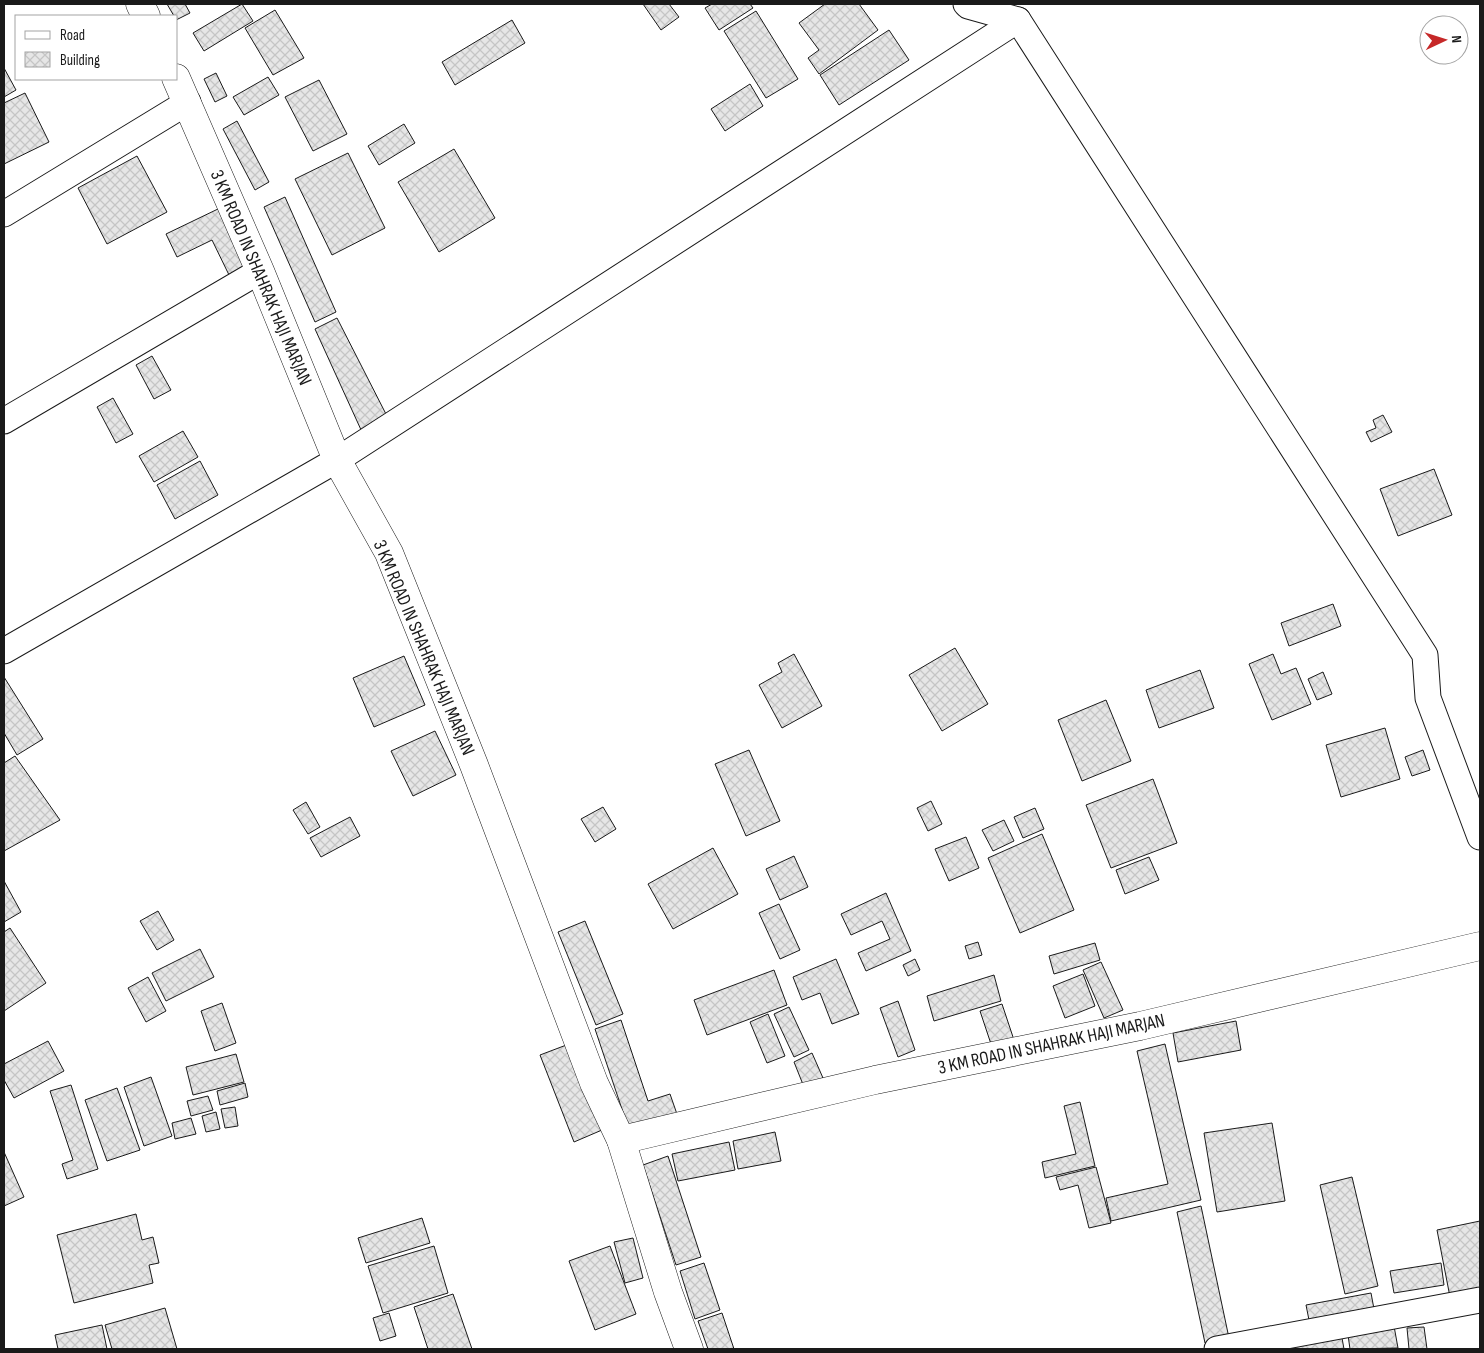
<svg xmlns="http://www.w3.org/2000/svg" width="1484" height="1353" font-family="'Sofia Sans Condensed',sans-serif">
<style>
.building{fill:url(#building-cross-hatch);stroke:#1a1a1a}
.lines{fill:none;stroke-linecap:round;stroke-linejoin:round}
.minor-casing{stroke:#1a1a1a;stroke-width:27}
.tertiary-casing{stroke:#1a1a1a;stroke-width:29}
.minor{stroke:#fff;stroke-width:25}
.tertiary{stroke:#fff;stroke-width:28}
.labels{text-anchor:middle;stroke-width:4;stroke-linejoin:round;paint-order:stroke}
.street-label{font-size:19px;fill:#1a1a1a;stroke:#fff}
</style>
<defs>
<pattern id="building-cross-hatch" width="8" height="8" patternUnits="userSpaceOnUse" patternTransform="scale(1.25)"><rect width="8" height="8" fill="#e6e6e6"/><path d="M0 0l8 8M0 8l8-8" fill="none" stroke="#c5c5c5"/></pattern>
</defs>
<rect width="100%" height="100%" fill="#fff"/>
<g class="building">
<path d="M167 4H185L190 13 176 20V16H174Z"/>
<path d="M242 4 253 21 204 51 193 33Z"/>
<path d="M643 4H669L679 17 661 30Z"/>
<path d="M712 4H750L753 8 719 30 705 8Z"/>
<path d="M825 4H859L878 30 819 74 808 58 819 50 799 23Z"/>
<path d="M275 10 304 58 273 75 245 28Z"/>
<path d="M756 11 798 79 766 98 724 31Z"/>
<path d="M512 20 525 43 455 85 442 62Z"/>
<path d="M889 30 909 60 839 105 820 75Z"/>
<path d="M4 68 16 90 4 97Z"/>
<path d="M216 73 227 96 215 102 204 79Z"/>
<path d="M268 77 279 95 244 115 233 97Z"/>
<path d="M319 80 347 134 313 151 285 97Z"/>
<path d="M750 84 763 106 725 131 711 109Z"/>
<path d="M25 93 49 142 4 164V103Z"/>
<path d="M237 121 269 182 255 190 223 129Z"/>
<path d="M404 124 415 143 379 165 368 146Z"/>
<path d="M454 149 495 218 439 252 398 182Z"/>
<path d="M348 153 385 228 332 255 295 179Z"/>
<path d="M137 156 167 212 107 244 78 188Z"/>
<path d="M285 197 336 312 315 322 264 207Z"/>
<path d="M220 208 248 268 230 277 212 240 177 257 166 234Z"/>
<path d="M337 318 389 420 362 432 315 329Z"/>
<path d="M152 356 171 390 154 399 136 365Z"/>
<path d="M113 398 133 434 116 443 97 407Z"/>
<path d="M1383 415 1392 432 1371 442 1366 432 1376 428 1373 420Z"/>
<path d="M183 431 198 457 154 482 139 456Z"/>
<path d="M200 461 218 495 175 519 157 485Z"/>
<path d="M1434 469 1452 515 1398 536 1380 489Z"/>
<path d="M1333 604 1341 626 1289 646 1281 623Z"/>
<path d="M955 648 988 704 942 731 909 675Z"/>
<path d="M794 654 822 706 782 728 759 685 782 672 778 663Z"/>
<path d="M1273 654 1281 674 1296 668 1311 704 1272 720 1249 664Z"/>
<path d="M404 656 425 705 374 727 353 678Z"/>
<path d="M1200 670 1214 708 1159 728 1146 690Z"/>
<path d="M1323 672 1332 694 1317 700 1308 679Z"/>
<path d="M4 677 43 739 17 755 4 733Z"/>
<path d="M1106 700 1131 761 1082 781 1058 720Z"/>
<path d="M1385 728 1400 779 1341 797 1326 745Z"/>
<path d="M435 731 456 775 413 796 391 751Z"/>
<path d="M749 750 780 821 746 836 715 764Z"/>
<path d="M1423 750 1430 770 1412 776 1405 757Z"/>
<path d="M15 756 60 820 4 851V763Z"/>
<path d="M1153 779 1177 843 1111 868 1086 805Z"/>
<path d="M931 801 942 824 928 831 917 808Z"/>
<path d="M306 802 320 827 308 834 293 810Z"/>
<path d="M603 807 616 829 595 842 581 819Z"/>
<path d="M1035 808 1044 829 1023 838 1014 817Z"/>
<path d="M350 817 360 836 321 857 310 838Z"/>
<path d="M1004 820 1014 841 993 851 982 830Z"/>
<path d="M1042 834 1074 910 1020 933 988 858Z"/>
<path d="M966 837 979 868 949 881 935 849Z"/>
<path d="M713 848 738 894 673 929 648 884Z"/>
<path d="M794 856 808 887 780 900 766 869Z"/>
<path d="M1149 857 1159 880 1125 894 1116 870Z"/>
<path d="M4 881 21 912 4 922Z"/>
<path d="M886 893 911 951 866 971 858 953 890 939 882 921 851 935 841 914Z"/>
<path d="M779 904 800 950 780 959 759 913Z"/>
<path d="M158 911 174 940 157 950 140 921Z"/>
<path d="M585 921 623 1014 596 1025 558 932Z"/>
<path d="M10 928 46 983 4 1011V932Z"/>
<path d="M978 942 982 955 969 959 965 946Z"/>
<path d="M1095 943 1100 960 1054 974 1049 956Z"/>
<path d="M200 949 214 977 166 1001 152 973Z"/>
<path d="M836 959 859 1014 832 1024 820 993 802 1000 793 977Z"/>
<path d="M915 959 920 970 908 976 903 965Z"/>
<path d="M1101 962 1123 1010 1104 1018 1083 970Z"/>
<path d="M774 970 787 1005 707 1035 694 1000Z"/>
<path d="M1083 974 1095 1006 1065 1018 1053 986Z"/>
<path d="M994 975 1001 1001 934 1021 927 996Z"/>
<path d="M148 977 166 1011 146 1022 128 988Z"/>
<path d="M898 1001 915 1050 898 1057 880 1008Z"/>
<path d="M222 1003 236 1043 215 1051 201 1011Z"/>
<path d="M1002 1004 1015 1043 993 1050 980 1011Z"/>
<path d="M789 1007 809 1050 794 1057 774 1014Z"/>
<path d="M768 1014 785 1056 767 1063 750 1022Z"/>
<path d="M621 1020 648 1101 670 1094 678 1117 630 1133 595 1029Z"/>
<path d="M1236 1021 1241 1050 1178 1062 1173 1033Z"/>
<path d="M48 1041 64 1071 14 1098 4 1080V1064Z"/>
<path d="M569 1044 602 1130 574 1142 540 1055Z"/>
<path d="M1165 1044 1201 1200 1111 1221 1106 1198 1168 1184 1137 1051Z"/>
<path d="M812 1053 823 1078 804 1087 794 1062Z"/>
<path d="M236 1054 244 1082 193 1095 186 1067Z"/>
<path d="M151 1077 172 1136 144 1146 124 1087Z"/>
<path d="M245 1083 248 1097 220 1105 217 1091Z"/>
<path d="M71 1085 98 1169 67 1179 62 1164 73 1160 50 1091Z"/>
<path d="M117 1088 140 1150 107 1161 85 1100Z"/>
<path d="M208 1096 213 1110 191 1116 187 1101Z"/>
<path d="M1080 1102 1095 1166 1045 1178 1042 1162 1076 1154 1064 1106Z"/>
<path d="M235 1107 238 1126 225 1128 221 1109Z"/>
<path d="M216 1112 220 1129 206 1132 202 1116Z"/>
<path d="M191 1118 196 1134 175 1139 172 1123Z"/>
<path d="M1272 1123 1285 1201 1217 1212 1204 1133Z"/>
<path d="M775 1132 781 1161 738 1169 733 1141Z"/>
<path d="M729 1142 735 1170 678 1181 672 1154Z"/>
<path d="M4 1152 24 1197 4 1206Z"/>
<path d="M668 1156 701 1257 676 1265 643 1165Z"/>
<path d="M1096 1167 1111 1223 1089 1228 1078 1185 1060 1190 1056 1177Z"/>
<path d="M1352 1177 1378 1286 1345 1294 1320 1185Z"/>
<path d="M1201 1206 1229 1338 1205 1343 1177 1212Z"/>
<path d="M136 1214 142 1240 153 1237 159 1263 149 1265 153 1283 74 1303 57 1235Z"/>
<path d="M422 1218 430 1243 366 1263 358 1238Z"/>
<path d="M1480 1221V1291L1450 1297 1437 1230Z"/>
<path d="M633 1238 643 1278 625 1283 614 1242Z"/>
<path d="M434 1246 448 1293 383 1313 368 1266Z"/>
<path d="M610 1246 636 1314 595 1330 569 1261Z"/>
<path d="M704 1263 720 1310 695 1319 680 1271Z"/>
<path d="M1441 1263 1444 1285 1394 1293 1390 1271Z"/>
<path d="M1371 1293 1374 1309 1309 1320 1306 1305Z"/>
<path d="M453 1294 472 1349H428L414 1307Z"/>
<path d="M165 1308 177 1349H112L105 1325Z"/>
<path d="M389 1313 396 1336 380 1341 373 1318Z"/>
<path d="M722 1313 734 1349H708L698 1321Z"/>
<path d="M102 1325 107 1349H58L55 1335Z"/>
<path d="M1394 1326 1398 1348 1350 1349 1348 1335Z"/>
<path d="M1424 1327 1427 1349H1409L1407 1328Z"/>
<path d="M1342 1338 1344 1349H1282Z"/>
</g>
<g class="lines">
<defs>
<g id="minor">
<path d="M966 4 968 6 1018 20 1425 655 1428 698 1480 837"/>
<path d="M4 214 188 102"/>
<path d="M4 421 260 271"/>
<path d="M4 651 337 460 1018 20"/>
<path d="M1217 1349 1480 1300"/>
</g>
<g id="tertiary">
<path d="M140 4 146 16"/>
<path d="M176 78 260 271 337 460 389 553 474 765 594 1083 621 1140 668 1292 689 1349"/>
<path d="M621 1140 875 1080 1140 1026 1480 946"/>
</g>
</defs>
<use href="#minor" class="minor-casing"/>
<use href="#tertiary" class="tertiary-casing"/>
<use href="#minor" class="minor"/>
<use href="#tertiary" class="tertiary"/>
</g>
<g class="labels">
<g class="street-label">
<text transform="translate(262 277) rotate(67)" y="7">3 KM ROAD IN SHAHRAK HAJI MARJAN</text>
<text transform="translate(425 647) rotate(67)" y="7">3 KM ROAD IN SHAHRAK HAJI MARJAN</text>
<text transform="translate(1051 1043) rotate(-12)" y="7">3 KM ROAD IN SHAHRAK HAJI MARJAN</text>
</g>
</g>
<rect width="1484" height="1353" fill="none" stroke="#1a1a1a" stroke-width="10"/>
<rect x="15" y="15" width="162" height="65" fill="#ffffff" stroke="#a3a3a3"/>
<rect x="25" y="31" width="25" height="8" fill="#ffffff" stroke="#a3a3a3"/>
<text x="60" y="40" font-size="15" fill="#1a1a1a">Road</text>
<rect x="25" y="52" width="25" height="15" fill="url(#building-cross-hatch)" stroke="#a3a3a3"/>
<text x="60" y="65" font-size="15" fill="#1a1a1a">Building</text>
<g transform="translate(1444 40) rotate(86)"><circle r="24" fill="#ffffff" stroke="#a3a3a3"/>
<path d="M0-4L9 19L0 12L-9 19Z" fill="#c62828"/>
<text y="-8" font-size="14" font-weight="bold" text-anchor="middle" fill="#1a1a1a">N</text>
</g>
</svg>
